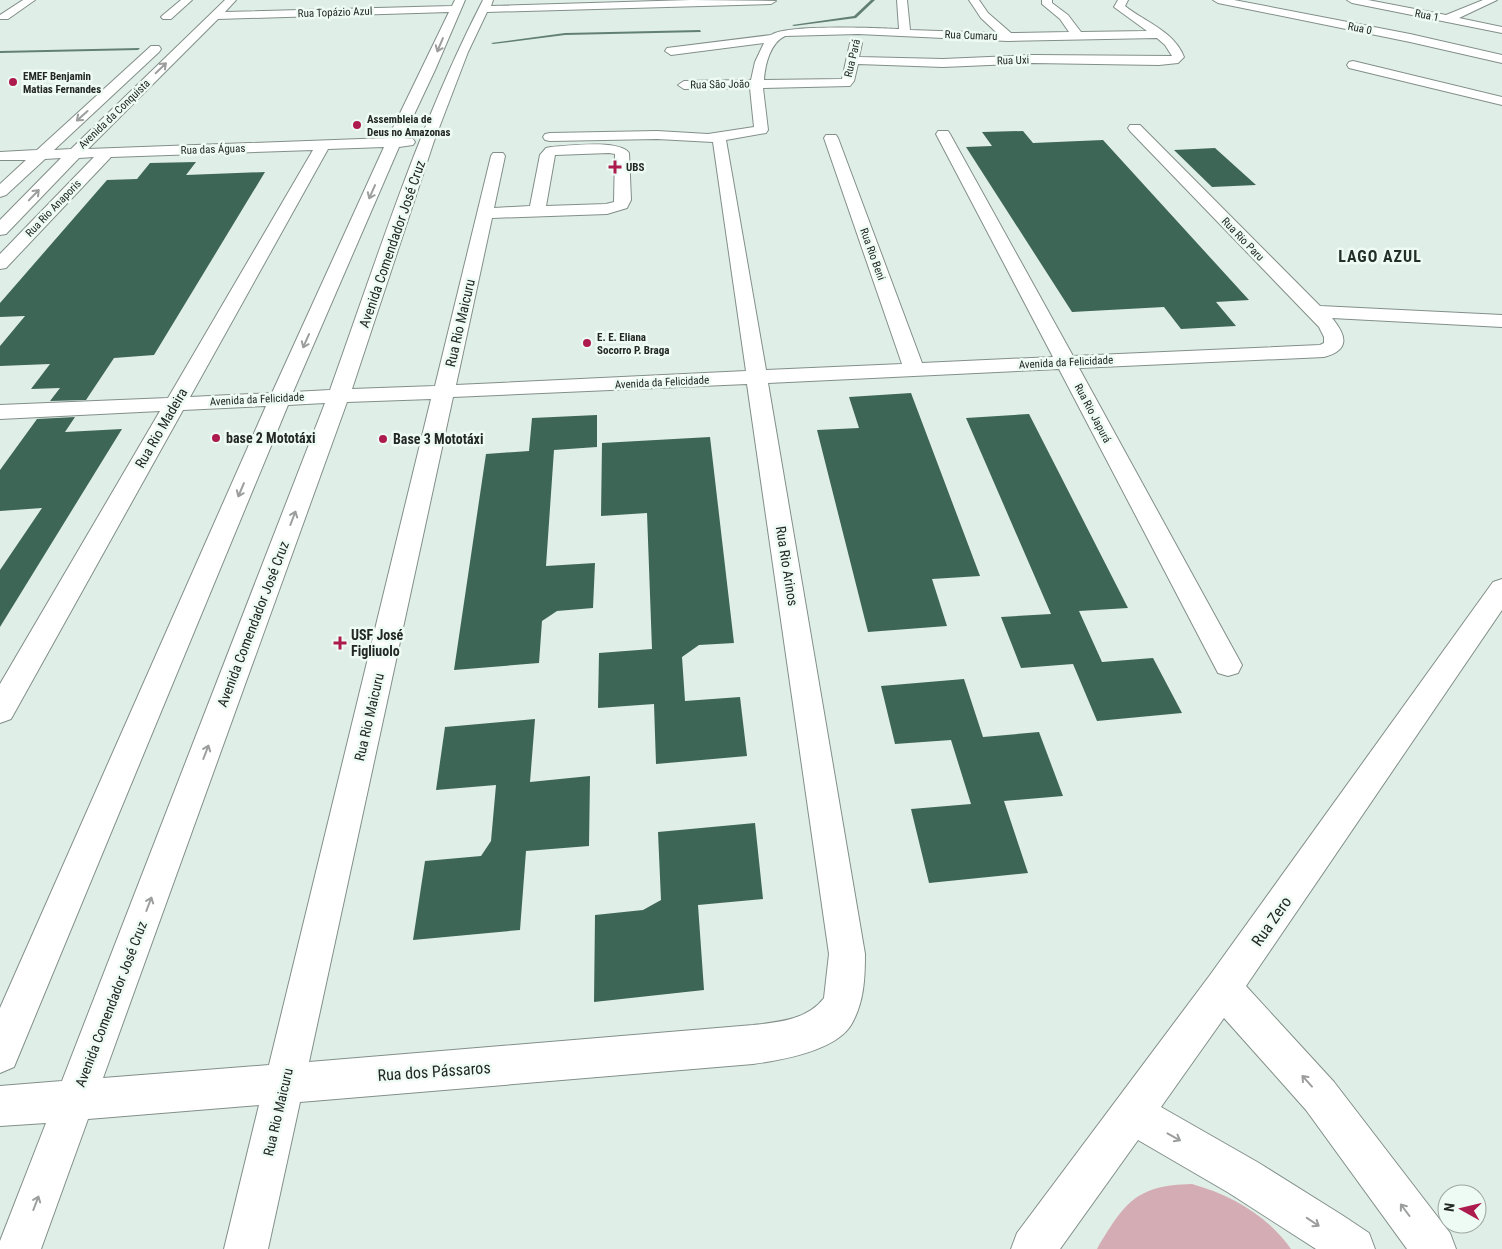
<svg xmlns="http://www.w3.org/2000/svg" width="1502" height="1249" font-family="'Roboto Condensed',sans-serif">
<style>
.green{fill:#d4acb3}
.lines{fill:none;stroke-linecap:round;stroke-linejoin:round}
.stream{fill:#618073;fill-rule:evenodd}
.building{fill:#3e6657}
.minor-casing{stroke:#828f89;stroke-width:2}
.minor{fill:#fff;fill-rule:evenodd}
.oneway{stroke:#9c9e9d}
.poi-dot{fill:#ad1b4e;stroke:#eefbf5;stroke-width:2}
.labels{text-anchor:middle;stroke-width:5;stroke-linejoin:round;paint-order:stroke}
.far-street-label{font-size:11px;fill:#232826;stroke:#eefbf5}
.far-poi-label{font-size:11px;font-weight:bold;fill:#232826;stroke:#eefbf5;text-anchor:start}
.street-label{font-size:14px;fill:#232826;stroke:#eefbf5}
.poi-label{font-size:14px;font-weight:bold;fill:#232826;stroke:#eefbf5;text-anchor:start}
.far-district-label{font-size:16px;font-weight:bold;letter-spacing:1px;fill:#232d29;stroke:#eefbf5}
.near-street-label{font-size:16px;fill:#232826;stroke:#eefbf5}
</style>
<rect width="100%" height="100%" fill="#e0eee8"/>
<path class="green" d="M1192 1184C1231 1195 1267 1215 1291 1249H1097C1124 1204 1135 1185 1192 1184Z"/>
<g class="lines">
<g class="stream">
<path d="M871 0H875L856 18 794 26 792 25 854 16Z"/>
<path d="M700 30 701 32 565 35 493 44 491 43 565 33Z"/>
<path d="M140 48 138 50 0 53V51Z"/>
</g>
</g>
<g class="building">
<path d="M1023 131 1033 143 1103 140 1249 300 1216 302 1236 326 1181 329 1164 307 1072 312 966 147 992 146 982 132Z"/>
<path d="M1215 148 1256 185 1212 187 1174 150Z"/>
<path d="M196 162 186 175 265 172 154 355 114 358 86 400 50 401 60 388 31 389 50 364 0 366V346L25 316 0 317V303L107 180 137 179 150 163Z"/>
<path d="M911 393 980 576 932 579 947 626 868 632 817 430 859 428 849 397Z"/>
<path d="M1029 414 1128 608 1079 611 1102 662 1153 658 1182 713 1097 721 1073 664 1021 668 1001 617 1051 614 966 418Z"/>
<path d="M597 415V447L554 450 546 566 595 563 593 608 557 611 542 621 539 663 454 670 486 454 529 451 532 418Z"/>
<path d="M75 417 65 432 122 429 0 627V570L42 508 0 511V470L37 419Z"/>
<path d="M710 437 734 643 699 645 682 657 685 701 740 697 747 756 656 764 654 704 598 708 599 653 652 649 647 513 601 516 602 443Z"/>
<path d="M964 679 983 737 1039 732 1063 796 1004 801 1028 873 929 883 911 809 971 804 951 740 895 744 881 686Z"/>
<path d="M535 719 530 782 590 776 589 846 526 851 520 930 413 940 425 861 481 856 491 841 496 785 436 790 445 727Z"/>
<path d="M755 823 763 899 698 905 704 990 594 1002 595 915 643 910 661 900 658 832Z"/>
</g>
<g class="lines">
<defs>
<g id="minor">
<path d="M23 0H35L8 19H0V15Z"/>
<path d="M181 0H192L171 19H163L161 17 163 15Z"/>
<path d="M225 0H236L225 12 452 6 455 0H465L435 70 403 138 413 139 415 142 413 145 399 147 293 392 330 390C377 259 419 124 483 0H493L491 6 691 0 776 1 771 4 487 12 468 52 434 141 352 389 435 386 491 156 493 153H503L505 156 494 208 530 206 540 155 546 148 551 147C568 146 619 139 629 153L631 200 627 208 607 214 492 218 456 385 746 371 713 142 657 139 550 141 545 140 543 137 545 134 550 133 657 131 708 134 754 127 750 88 684 89 678 85 684 81 751 80 755 62 764 43 671 55 665 51 667 48 771 35C787 24 875 28 899 29L897 0H907L910 30 997 33 981 18 969 0H979L988 13 1011 33 1069 32 1060 19 1042 4V0H1052V3L1068 15 1081 32 1147 31 1114 7 1118 0H1128L1125 6C1145 22 1174 31 1184 57L1178 63 1159 65 1033 63 943 67 858 64 854 81 850 86 763 88 768 130 766 133 726 140 766 370 902 364 824 138 826 135H836L838 138 922 363 1053 357 936 134 938 131H948L950 134 1073 356 1320 345 1324 343V337L1319 327 1130 131 1128 128 1130 125H1140L1320 306 1502 315V327L1332 318C1346 335 1351 350 1324 357L1079 368 1242 665 1238 673 1228 676 1218 673 1059 369 768 383 865 954C865 979 864 1003 851 1025 835 1051 782 1060 753 1064L300 1102 268 1249H224L259 1105 88 1119 41 1249H0V1241L46 1123 0 1126V1086L62 1081 325 403 288 405 14 1067 0 1073V1008L266 406 183 410 11 719 0 723V684L160 411 0 419V405L168 398 313 150 111 157 6 268 0 269V254L94 157 79 158 6 234 0 235V220L61 158 45 159 6 195 0 197V184L26 160H0V152L37 150 151 46H159L161 49 159 52 54 150 71 149ZM449 12 388 138 88 149 218 19ZM858 34 1008 41 1157 38 1165 45 1172 56 1033 55 943 59 859 57 862 43 856 39 850 43 842 79 764 80C765 65 770 43 785 36ZM384 147 272 393 190 397 328 149ZM609 153 615 154 614 202 606 204 546 206 555 155ZM747 384 829 954 824 998C807 1020 779 1022 753 1025L309 1062 453 397ZM431 399 269 1065 103 1078 347 402Z"/>
<path d="M1213 0H1234L1410 34 1502 55V63L1410 42 1218 3Z"/>
<path d="M1347 0H1368L1446 15 1483 0H1497L1459 18 1502 27V33L1352 3Z"/>
<path d="M1353 61 1502 97V105L1349 68 1347 65 1349 62Z"/>
<path d="M1502 579V610L1246 986 1334 1082 1450 1233 1456 1249H1407L1306 1110 1224 1018 1161 1107 1259 1163 1342 1215 1369 1233 1375 1249H1316L1229 1193 1138 1140 1060 1249H1011L1017 1233 1210 975 1493 582Z"/>
</g>
</defs>
<use href="#minor" class="minor-casing"/>
<use href="#minor" class="minor"/>
</g>
<defs><path id="oneway-shaft" d="M-6 0H5M1.5-3L5.5 0L1.5 3" fill="none" stroke-width="1.6" stroke-linecap="round" stroke-linejoin="round" transform="scale(1.25)"/></defs>
<g class="oneway">
<use href="#oneway-shaft" transform="translate(440 45) rotate(113)"/>
<use href="#oneway-shaft" transform="translate(161 68) rotate(-44)"/>
<use href="#oneway-shaft" transform="translate(82 116) rotate(138)"/>
<use href="#oneway-shaft" transform="translate(372 192) rotate(114)"/>
<use href="#oneway-shaft" transform="translate(34 195) rotate(-46)"/>
<use href="#oneway-shaft" transform="translate(306 341) rotate(114)"/>
<use href="#oneway-shaft" transform="translate(241 490) rotate(113)"/>
<use href="#oneway-shaft" transform="translate(293 518) rotate(-69)"/>
<use href="#oneway-shaft" transform="translate(206 752) rotate(-69)"/>
<use href="#oneway-shaft" transform="translate(149 904) rotate(-69)"/>
<use href="#oneway-shaft" transform="translate(1307 1081) rotate(-132)"/>
<use href="#oneway-shaft" transform="translate(1174 1137) rotate(29)"/>
<use href="#oneway-shaft" transform="translate(36 1203) rotate(-69)"/>
<use href="#oneway-shaft" transform="translate(1405 1210) rotate(-127)"/>
<use href="#oneway-shaft" transform="translate(1313 1222) rotate(34)"/>
</g>
<g class="poi-dot">
<circle cx="13" cy="82" r="5"/>
<circle cx="357" cy="125" r="5"/>
<path d="M612.5 159.5h5v5h5v5h-5v5h-5v-5h-5v-5h5z"/>
<circle cx="587" cy="343" r="5"/>
<circle cx="216" cy="438" r="5"/>
<circle cx="383" cy="439" r="5"/>
<path d="M337.5 635.5h5v5h5v5h-5v5h-5v-5h-5v-5h5z"/>
</g>
<g class="labels">
<g class="far-street-label">
<text transform="translate(335 12) rotate(-2)" y="4">Rua Topázio Azul</text>
<text transform="translate(1427 15) rotate(11)" y="4">Rua 1</text>
<text transform="translate(1360 28) rotate(11)" y="4">Rua 0</text>
<text transform="translate(971 35) rotate(2)" y="4">Rua Cumaru</text>
<text transform="translate(852 58) rotate(-77)" y="4">Rua Pará</text>
<text transform="translate(1013 60) rotate(-2)" y="4">Rua Uxi</text>
<text transform="translate(720 84) rotate(-1)" y="4">Rua São João</text>
<text transform="translate(114 114) rotate(-44)" y="4">Avenida da Conquista</text>
<text transform="translate(213 149) rotate(-2)" y="4">Rua das Águas</text>
<text transform="translate(53 208) rotate(-46)" y="4">Rua Rio Anaporis</text>
<text transform="translate(1243 239) rotate(46)" y="4">Rua Rio Paru</text>
<text transform="translate(873 254) rotate(70)" y="4">Rua Rio Beni</text>
<text transform="translate(1066 362) rotate(-3)" y="4">Avenida da Felicidade</text>
<text transform="translate(662 382) rotate(-3)" y="4">Avenida da Felicidade</text>
<text transform="translate(257 399) rotate(-3)" y="4">Avenida da Felicidade</text>
<text transform="translate(1093 413) rotate(62)" y="4">Rua Rio Japurá</text>
</g>
<g class="far-poi-label">
<text x="23" y="80">EMEF Benjamin<tspan x="23" dy="13">Matias Fernandes</tspan></text>
<text x="367" y="123">Assembleia de<tspan x="367" dy="13">Deus no Amazonas</tspan></text>
<text x="626" y="171">UBS</text>
<text x="597" y="341">E. E. Eliana<tspan x="597" dy="13">Socorro P. Braga</tspan></text>
</g>
<g class="street-label">
<text transform="translate(392 244) rotate(-71)" y="5">Avenida Comendador José Cruz</text>
<text transform="translate(460 323) rotate(-77)" y="5">Rua Rio Maicuru</text>
<text transform="translate(161 428) rotate(-60)" y="5">Rua Rio Madeira</text>
<text transform="translate(787 566) rotate(81)" y="5">Rua Rio Arinos</text>
<text transform="translate(253 624) rotate(-69)" y="5">Avenida Comendador José Cruz</text>
<text transform="translate(369 717) rotate(-77)" y="5">Rua Rio Maicuru</text>
<text transform="translate(111 1004) rotate(-69)" y="5">Avenida Comendador José Cruz</text>
<text transform="translate(278 1112) rotate(-77)" y="5">Rua Rio Maicuru</text>
</g>
<g class="poi-label">
<text x="226" y="443">base 2 Mototáxi</text>
<text x="393" y="444">Base 3 Mototáxi</text>
<text x="351" y="640">USF José<tspan x="351" dy="16">Figliuolo</tspan></text>
</g>
<g class="far-district-label">
<text x="1380" y="262">LAGO AZUL</text>
</g>
<g class="near-street-label">
<text transform="translate(1271 921) rotate(-55)" y="6">Rua Zero</text>
<text transform="translate(434 1071) rotate(-4)" y="6">Rua dos Pássaros</text>
</g>
</g>
<g transform="translate(1462 1209) rotate(278)"><circle r="24" fill="#eefbf5" stroke="#9da7a2"/>
<path d="M0-4L9 19L0 12L-9 19Z" fill="#ad1b4e"/>
<text y="-8" font-size="14" font-weight="bold" text-anchor="middle" fill="#232826">N</text>
</g>
</svg>
